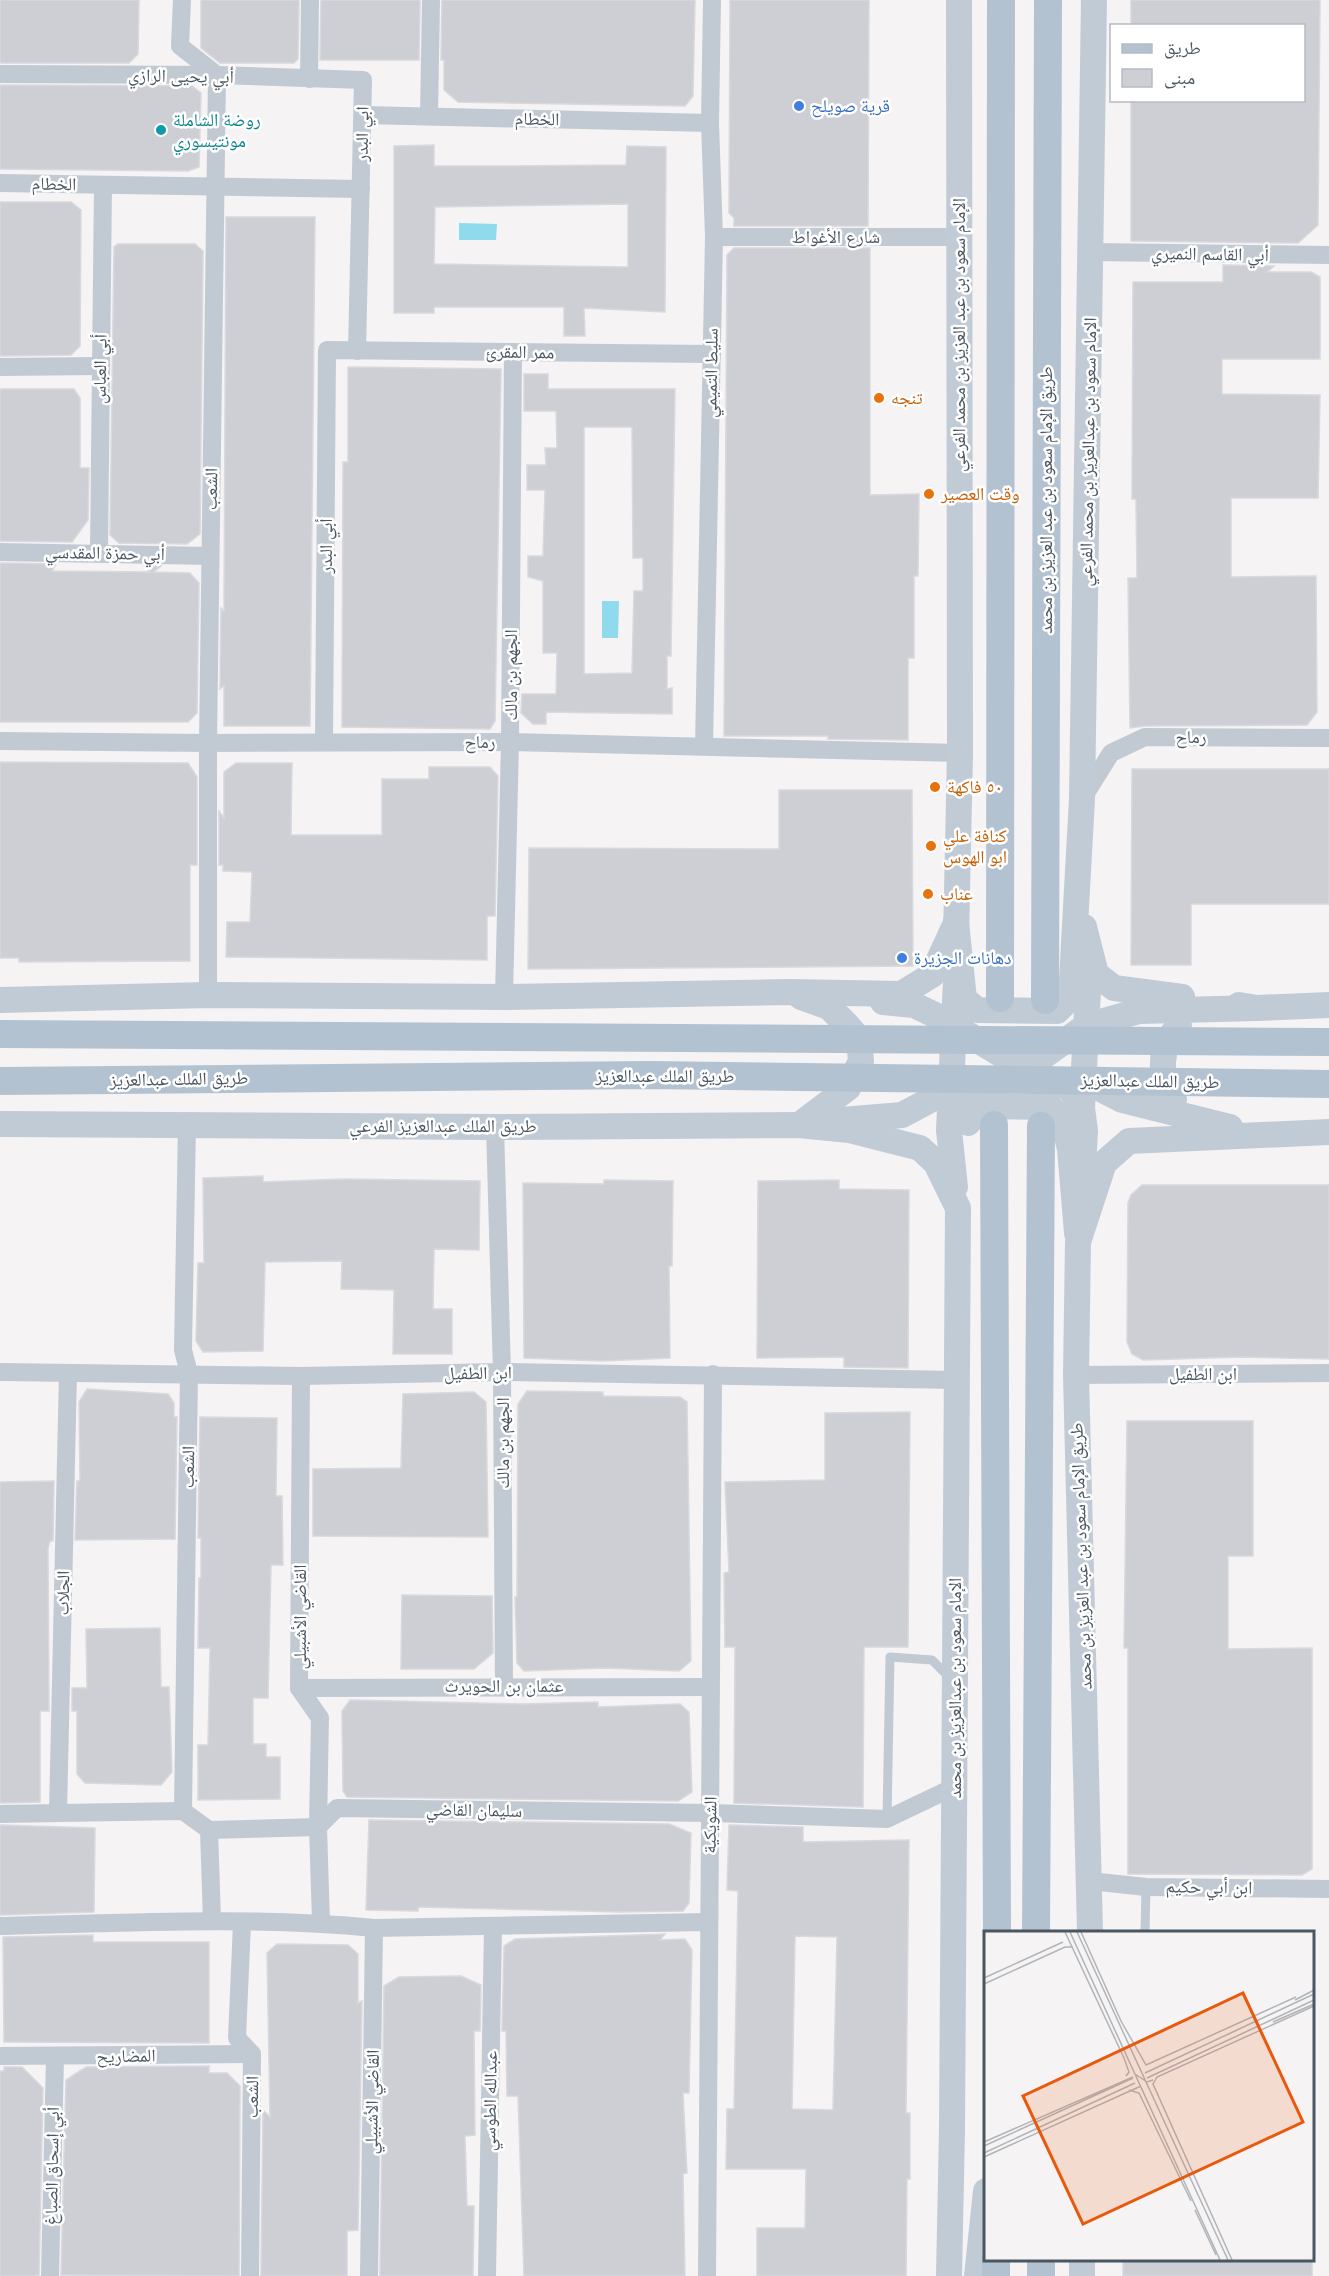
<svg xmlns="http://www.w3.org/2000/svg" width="1329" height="2276" font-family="'DM Sans','Noto Naskh Arabic',sans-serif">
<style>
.water{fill:#90daee}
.building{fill:#cdcfd5;stroke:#d7d9de;stroke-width:1.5;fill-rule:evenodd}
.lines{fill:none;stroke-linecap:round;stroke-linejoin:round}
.lane{stroke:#c1cad2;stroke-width:9}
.street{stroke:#c1cad2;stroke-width:18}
.secondary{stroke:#c1cbd6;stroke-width:26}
.primary{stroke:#b3c2d1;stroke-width:28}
.shop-dot{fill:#3f7fe0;stroke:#fff;stroke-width:2}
.culture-dot{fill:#0f9aa8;stroke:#fff;stroke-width:2}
.food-dot{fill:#e8710a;stroke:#fff;stroke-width:2}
.labels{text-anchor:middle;stroke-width:5;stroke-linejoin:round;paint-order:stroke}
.street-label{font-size:18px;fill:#4a5661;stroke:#fff}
.shop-label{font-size:18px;fill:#366cbe;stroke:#fff;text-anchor:start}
.culture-label{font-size:18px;fill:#0d838f;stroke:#fff;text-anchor:start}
.food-label{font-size:18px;fill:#c56008;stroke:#fff;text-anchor:start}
.inset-road{fill:none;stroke:#b1b4b9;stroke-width:1.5}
.view{fill:#e8590c;fill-opacity:0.15;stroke:#e8590c;stroke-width:3}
.inset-edge{fill:none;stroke:#4a5661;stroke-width:3}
</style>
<rect width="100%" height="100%" fill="#f5f3f3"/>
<g class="water">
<path d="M459 223 497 224 496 240H459Z"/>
<path d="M602 601H619L618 638H602Z"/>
</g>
<g class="building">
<path d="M0 0H139L138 54 129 63H0Z"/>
<path d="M201 0H299L298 59 294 63H220L201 48Z"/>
<path d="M321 0H420L419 60H320Z"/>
<path d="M442 0H695L693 96 685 106 458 102 444 90V60H441Z"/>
<path d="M730 0H869L868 226H734V218L729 213Z"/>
<path d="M1131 0H1320L1318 225 1298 243 1131 241V100H1304V26H1131Z"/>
<path d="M0 85 192 86 201 93 199 167 188 171 0 169Z"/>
<path d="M434 145V166H496L626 165 627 146 666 147 665 312 584 308 585 336H564V307H434V313H394V146ZM628 204V267L434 264 435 207Z"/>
<path d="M0 202H71L81 210 80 346 71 355 0 356Z"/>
<path d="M226 217H315L310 726H224V685L220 689 221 608 224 611Z"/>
<path d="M118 244H195L203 251 200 534 187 544 119 543 110 535 114 247Z"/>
<path d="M734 248H870V495L919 494 918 576H914V658H908V740L828 739V736H724L727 255Z"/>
<path d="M1223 265 1274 266 1267 272H1311L1320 277V359H1222V394L1320 395 1318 498H1231V577L1316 576 1317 712 1307 725 1145 726 1130 728 1128 578H1137L1136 499H1132L1133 282H1223Z"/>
<path d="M348 367 501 369 495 721 490 729 342 727 343 462H348Z"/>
<path d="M524 374H548V389H675L671 656H667V689L672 688V714L546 712V724H533L521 713 522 694H556L557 653H543V581L528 577V556H543L545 490H527V465H546L545 448H557L556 411H524ZM584 427H632L633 558H643V591H634L632 673 584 674Z"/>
<path d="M0 389H74L80 398V468H89L88 520 72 542 0 541Z"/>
<path d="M0 563 56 564 52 571 150 572 144 566H161L154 572 190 573 199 583 197 713 188 722H0Z"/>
<path d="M0 762 188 763 197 777V865H190V961L19 962V958H0Z"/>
<path d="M236 763H292L291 835H382V779H429V767H490L498 776 495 916H487V960L226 957 227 922H250L252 872 223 871V865H219V811L224 818V772Z"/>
<path d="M1132 769H1329V904H1191V965H1131Z"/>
<path d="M779 790H912L913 966 528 969 529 848 779 849Z"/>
<path d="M263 1176V1182L343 1179 480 1181 479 1250 434 1249 433 1309H452V1354H393L394 1290 341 1289 342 1261 265 1262 263 1351 203 1352 196 1341 198 1263H204L203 1178Z"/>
<path d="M604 1180 673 1181 672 1266H669L670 1358 602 1361 524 1358 523 1183 604 1184Z"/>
<path d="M839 1180V1189L909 1190 908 1368 844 1367V1357L757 1358 758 1181Z"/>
<path d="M1142 1185H1329V1359L1242 1357 1143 1360 1132 1354 1127 1342 1128 1203 1131 1195Z"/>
<path d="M87 1389 168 1394 174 1403V1417H177L175 1539 75 1540 77 1481H80L79 1402Z"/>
<path d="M527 1391 603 1392V1396L680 1397 687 1402 691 1661 679 1671 605 1668 524 1671 517 1663 515 1597H517L518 1404Z"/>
<path d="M474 1392 486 1402 488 1537 313 1536V1469L401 1468 403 1394Z"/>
<path d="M910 1412 908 1647H864L863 1807 734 1803 735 1647H725L724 1573 729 1572 725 1482 825 1480V1413Z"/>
<path d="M200 1417 277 1418 276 1496H282L283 1565H271L268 1698H253V1744H266V1757H280V1799L198 1800V1745H208L210 1648H198L199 1578H201V1538H198Z"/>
<path d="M1127 1421H1253V1556H1228V1649L1312 1648V1869L1302 1875 1128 1874V1648H1124Z"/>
<path d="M54 1481 53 1541H50L48 1548 49 1711H40V1802L0 1803V1482Z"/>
<path d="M402 1595 492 1596 493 1653 474 1669H401Z"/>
<path d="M160 1628 161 1687H169L172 1772 161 1785 85 1783 77 1774V1711H72V1688H87L86 1629Z"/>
<path d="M350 1700 521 1704 598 1702V1707L680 1704 689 1712 692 1792 678 1801 347 1797 343 1791 342 1711Z"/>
<path d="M369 1820 669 1824 691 1833 689 1903 683 1911 622 1912 418 1907V1911L366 1910Z"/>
<path d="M0 1825 95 1828 94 1912 0 1915Z"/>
<path d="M729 1825 803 1827V1842L909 1840 906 2113H910V2179H907L906 2276H757V2228H805L806 2169H726L727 2109H734L738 1891 727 1890ZM795 1936 837 1937 833 2110 792 2109Z"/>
<path d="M665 1934 660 1940 685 1939 692 1950 689 2093H683L687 2173 683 2174 685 2276H524L518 2096H507L506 2031H502L504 1946 515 1939Z"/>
<path d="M93 1935V1942H209V2043L4 2042 3 1937Z"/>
<path d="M277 1944 348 1945 358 1954V2003L362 2001 358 2230 347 2231V2276H261L263 2110 270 2117 267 1953Z"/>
<path d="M461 1976 481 1985 480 2031H474L475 2135 465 2136 467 2206H474L473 2276H380L384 1986 399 1977Z"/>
<path d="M209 2066V2073H227L240 2086 239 2276 61 2275 66 2080 86 2067Z"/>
<path d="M4 2067H22L43 2088 39 2275 36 2276H0V2071H4Z"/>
<rect x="1123" y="2259" width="189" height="17"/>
</g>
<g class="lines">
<g class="lane">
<path d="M887 1819 890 1657 932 1660 949 1677"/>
<path d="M1145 1932 1146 1887"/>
</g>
<g class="street">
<path d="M182 0 180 46 217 75 208 743V995"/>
<path d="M0 74 217 75 363 80 357 351"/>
<path d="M309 79 310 0"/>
<path d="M363 115 710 123"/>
<path d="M429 116 431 0"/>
<path d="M0 183 361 189"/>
<path d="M714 237H959"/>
<path d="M1091 252 1329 255"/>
<path d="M0 367 99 366"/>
<path d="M0 552 210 556"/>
<path d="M99 552 103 185"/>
<path d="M0 741 208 743 510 742 960 753"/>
<path d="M324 741 327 350 712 354"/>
<path d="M704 746 714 237 710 123 712 0"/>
<path d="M1083 798 1111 753 1145 737 1329 738"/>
<path d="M504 997 510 742 513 352"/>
<path d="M495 1127 502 1372 504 1686"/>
<path d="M0 1372 301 1376 502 1372 956 1380"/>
<path d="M1076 1375 1329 1373"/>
<path d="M301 1376 299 1688 320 1718 318 1827 321 1922"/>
<path d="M299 1688 709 1687"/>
<path d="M183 1811 189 1373 183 1350 187 1124"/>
<path d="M58 1813 68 1373"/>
<path d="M0 1814 183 1811 209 1830 318 1827 337 1808 711 1813 887 1819 954 1787"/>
<path d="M209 1830 212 1921"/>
<path d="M1090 1881 1146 1887 1329 1889"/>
<path d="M242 1923 237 2038 252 2054 250 2276"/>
<path d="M0 1926C124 1923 251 1916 374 1928L708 1922"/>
<path d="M0 2056 252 2054"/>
<path d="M50 2276 55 2056"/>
<path d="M369 2276 374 1928"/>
<path d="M487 2276 493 1926"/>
<path d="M707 2276 713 1374"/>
</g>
<g class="secondary">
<path d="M956 922 964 999 977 1010 1057 1011 1071 997 1082 799 1094 0"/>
<path d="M1084 927 1096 974 1114 988 1182 997"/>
<path d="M956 938 960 753 959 0"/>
<path d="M0 1000 208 995 504 997 790 992 901 994 932 975 956 923"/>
<path d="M883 1002 914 1005 939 1017 1024 1068 1070 1089 1082 1108"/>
<path d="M1239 1005 1257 1008 1329 1005"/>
<path d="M1083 1080 1122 1100 1230 1127"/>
<path d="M1174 1099C1158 1077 1159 1046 1179 1026"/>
<path d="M842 1120 902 1115 962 1083"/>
<path d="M968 1123 982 1106 1050 1107 1064 1123 1070 1149 1077 1233"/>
<path d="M0 1124 495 1127 799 1125 849 1130 920 1148 936 1163 958 1208 952 2129 949 2276"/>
<path d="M799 1125 848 1088 861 1061 859 1039 847 1025 829 1007 801 997"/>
<path d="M949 1130 956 981"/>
<path d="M1083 1167 1085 1131 1082 1108 1088 990"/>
<path d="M955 1187 949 1130 954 1116 962 1104 1034 1063 1086 1026 1139 1011 1257 1008"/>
<path d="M1090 1932 1076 1375 1078 1242 1104 1163 1129 1141 1329 1132"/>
<path d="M1082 2260V2276"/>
<path d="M977 2276 986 2191"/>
</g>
<g class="primary">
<path d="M1000 998 1001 0"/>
<path d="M1045 1000 1048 0"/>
<path d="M0 1034 1329 1042"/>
<path d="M0 1081 651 1075 1329 1084"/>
<path d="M994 1125 997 1932"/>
<path d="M1036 1932 1041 1126"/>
<path d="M1041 2260V2276"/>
<path d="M996 2276V2260"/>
</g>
</g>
<g class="shop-dot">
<circle cx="799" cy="106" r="6"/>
<circle cx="902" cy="958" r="6"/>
</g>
<circle class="culture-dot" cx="161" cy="130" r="6"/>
<g class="food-dot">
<circle cx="879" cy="398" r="6"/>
<circle cx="929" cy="494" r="6"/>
<circle cx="935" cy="787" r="6"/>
<circle cx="931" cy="846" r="6"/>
<circle cx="928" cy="894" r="6"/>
</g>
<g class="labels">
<g class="street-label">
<text transform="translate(181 76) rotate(1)" y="6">أبي يحيى الرازي</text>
<text transform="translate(537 119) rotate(1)" y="6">الخطام</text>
<text transform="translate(362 134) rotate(-89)" y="6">ابي البدر</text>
<text transform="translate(54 184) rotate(1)" y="6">الخطام</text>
<text x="836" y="243">شارع الأغواط</text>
<text transform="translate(1210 254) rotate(1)" y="6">أبي القاسم النميري</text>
<text transform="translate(959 335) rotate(-90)" y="6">الإمام سعود بن عبد العزيز بن محمد الفرعي</text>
<text transform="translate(520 352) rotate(1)" y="6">ممر المقرئ</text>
<text transform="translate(100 369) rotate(-89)" y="6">أبي العباس</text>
<text transform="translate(711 373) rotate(-89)" y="6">سليط التميمي</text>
<text transform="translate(1088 452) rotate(-89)" y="6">الإمام سعود بن عبدالعزيز بن محمد الفرعي</text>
<text transform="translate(211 489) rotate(-89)" y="6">الشعب</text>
<text transform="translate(1046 500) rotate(-90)" y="6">طريق الإمام سعود بن عبد العزيز بن محمد</text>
<text transform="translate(326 546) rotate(-90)" y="6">أبي البدر</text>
<text transform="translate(105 553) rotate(1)" y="6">أبي حمزة المقدسي</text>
<text transform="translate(511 675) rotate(-90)" y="6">الجهم بن مالك</text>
<text x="1191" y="743">رماح</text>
<text x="480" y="748">رماح</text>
<text x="665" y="1082">طريق الملك عبدالعزيز</text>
<text transform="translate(179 1079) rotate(-1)" y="6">طريق الملك عبدالعزيز</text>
<text transform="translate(1150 1081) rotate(1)" y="6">طريق الملك عبدالعزيز</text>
<text x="443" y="1132">طريق الملك عبدالعزيز الفرعي</text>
<text transform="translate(478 1373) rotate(-1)" y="6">ابن الطفيل</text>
<text x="1203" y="1380">ابن الطفيل</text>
<text transform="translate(503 1443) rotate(-90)" y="6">الجهم بن مالك</text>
<text transform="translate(188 1467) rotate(-89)" y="6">الشعب</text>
<text transform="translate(1081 1556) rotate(-92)" y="6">طريق الإمام سعود بن عبد العزيز بن محمد</text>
<text transform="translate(63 1593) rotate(-89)" y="6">الجلاب</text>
<text transform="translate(300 1617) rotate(-90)" y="6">القاضي الأشبيلي</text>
<text x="504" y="1692">عثمان بن الحويرث</text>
<text transform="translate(955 1688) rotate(-90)" y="6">الإمام سعود بن عبدالعزيز بن محمد</text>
<text transform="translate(474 1810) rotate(1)" y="6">سليمان القاضي</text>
<text transform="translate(710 1825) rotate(-89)" y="6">الشويكية</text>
<text transform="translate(1209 1887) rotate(1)" y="6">ابن أبي حكيم</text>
<text transform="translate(126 2056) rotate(-1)" y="6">المضاريح</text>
<text transform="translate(252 2097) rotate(-89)" y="6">الشعب</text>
<text transform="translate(490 2101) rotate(-89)" y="6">عبدالله الطوسي</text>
<text transform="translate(372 2102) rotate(-89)" y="6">القاضي الأشبيلي</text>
<text transform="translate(52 2166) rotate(-89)" y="6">أبي إسحاق الصباغ</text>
</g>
<g class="shop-label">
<text x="811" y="112">قرية صويلح</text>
<text x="914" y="964">دهانات الجزيرة</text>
</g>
<g class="culture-label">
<text x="173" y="126">روضة الشاملة<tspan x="173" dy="21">مونتيسوري</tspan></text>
</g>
<g class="food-label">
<text x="891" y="404">تنجه</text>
<text x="941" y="500">وقت العصير</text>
<text x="947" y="793">٥٠ فاكهة</text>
<text x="943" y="842">كنافة علي<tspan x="943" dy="21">ابو الهوس</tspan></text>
<text x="940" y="900">عناب</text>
</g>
</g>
<g transform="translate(984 1931)">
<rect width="330" height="330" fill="#f5f3f3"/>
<path class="inset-road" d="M81 1 140 127 145 141 142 145M86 1 236 329M93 1 244 329M97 1 137 90 162 134 312 66M0 47 79 11M0 53 81 16H89M311 69 330 59M289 91 330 73M161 142 330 63M151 143 163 151 169 149M163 147 330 69M145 159 155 162 207 270M0 211 149 146M0 215 149 147M0 222 151 152M0 226 157 155M211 279 232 324M248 329 169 153 173 146 330 75"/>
<path class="view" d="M259 62 319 191 99 293 39 165Z"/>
<rect width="330" height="330" class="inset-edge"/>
</g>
<rect x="1110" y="24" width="195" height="78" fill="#ffffff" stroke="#b7bbc0" stroke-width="1.5"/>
<rect x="1122" y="44" width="30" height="9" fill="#b3c2d1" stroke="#b7bbc0" stroke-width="1.5"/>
<text x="1164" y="54" font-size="18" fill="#4a5661">طريق</text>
<rect x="1122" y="69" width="30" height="18" fill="#cdcfd5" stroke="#b7bbc0" stroke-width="1.5"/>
<text x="1164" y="84" font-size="18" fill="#4a5661">مبنى</text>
</svg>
